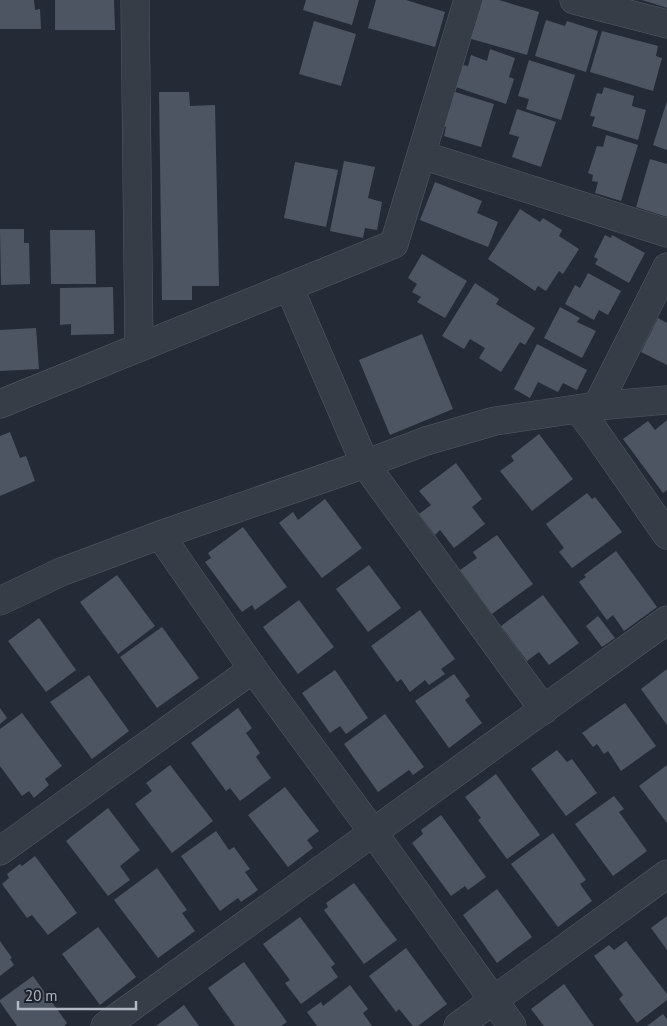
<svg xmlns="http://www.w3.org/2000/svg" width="667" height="1026" font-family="'PT Sans',sans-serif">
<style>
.building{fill:#4d5562}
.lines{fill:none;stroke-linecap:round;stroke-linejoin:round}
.minor-casing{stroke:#555b65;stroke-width:29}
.minor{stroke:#373d47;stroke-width:28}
</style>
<rect width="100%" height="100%" fill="#242b36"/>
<g class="building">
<path d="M0 0H34L35 10 40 9 41 29H0Z"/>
<path d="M55 0H114L115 30H55Z"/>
<path d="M306 0H359L352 25 303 10Z"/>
<path d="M376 0H406L445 12 435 47 368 28Z"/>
<path d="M479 0H499L539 12 527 55 468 38Z"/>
<path d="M642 0H667V8Z"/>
<path d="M546 20 565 26 567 21 598 31 586 72 535 56Z"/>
<path d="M314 21 356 34 341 86 299 74Z"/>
<path d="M602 31 658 46 656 56 662 58 653 91 590 72Z"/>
<path d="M490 49 515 58 509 77 514 79 506 104 456 87 463 65 468 66 471 55 487 61Z"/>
<path d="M529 60 575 75 561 120 526 109 529 99 518 96Z"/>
<path d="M604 87 634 96 632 106 646 110 638 140 592 126 595 117 590 116 597 93 602 94Z"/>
<path d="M452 91 494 104 481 147 444 136 446 127 442 125Z"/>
<path d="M159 92H189L190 106 215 105 219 286H192V300H162Z"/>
<path d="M667 101V150L653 145Z"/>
<path d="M517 109 556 122 541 167 512 157 519 137 509 134Z"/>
<path d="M606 135 638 145 621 201 595 193 598 182 592 181 593 175 588 173 597 146 603 147Z"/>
<path d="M650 159 667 164V217L636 207Z"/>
<path d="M344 161 375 167 368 198 382 202 377 230 365 228 363 238 330 231Z"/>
<path d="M295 162 338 170 326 227 284 218Z"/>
<path d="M435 182 482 201 477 213 498 222 488 247 420 220Z"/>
<path d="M520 209 540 222 543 218 562 230 559 236 579 249 563 274 559 271 546 291 538 286 535 291 488 259Z"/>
<path d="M0 229H24V243H29L30 284 1 285Z"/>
<path d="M50 230H95L96 284H51Z"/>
<path d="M605 235 611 238 612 235 645 253 629 283 595 264 598 259 594 257Z"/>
<path d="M422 254 467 281 445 318 417 302 421 297 412 292 417 284 408 278Z"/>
<path d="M588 273 621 291 608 315 599 310 594 320 565 304 575 285 580 288Z"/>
<path d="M475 283 499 299 496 304 535 328 525 345 520 342 501 372 479 358 485 348 470 339 464 349 442 336Z"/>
<path d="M113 287 114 334 71 335V324L60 325V288Z"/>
<path d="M560 307 580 318 577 322 596 331 582 358 544 338Z"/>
<path d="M658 318 667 323V365L641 352Z"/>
<path d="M36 328 39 369 0 371V330Z"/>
<path d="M422 334 453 409 390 435 359 360Z"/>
<path d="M537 344 587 370 577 390 563 383 558 392 538 382 530 398 514 389Z"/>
<path d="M667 420V490L663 493 623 439 648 421 655 430Z"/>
<path d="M10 432 20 458 26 456 35 481 0 496V436Z"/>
<path d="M539 434 573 479 532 511 500 471 514 461 511 456Z"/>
<path d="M456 463 482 499 472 507 485 524 454 548 440 530 435 535 419 514 431 505 419 491Z"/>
<path d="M587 493 592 499 595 497 622 532 572 568 559 552 564 548 546 524Z"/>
<path d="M325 499 362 548 322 578 279 523 293 512 298 520Z"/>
<path d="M243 527 287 587 255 610 252 605 242 612 205 562 211 558 208 553Z"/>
<path d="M497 535 533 584 492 614 460 570 477 558 473 552Z"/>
<path d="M616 551 657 607 624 631 613 615 607 620 579 582 586 577 584 575Z"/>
<path d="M369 565 401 608 368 632 336 589Z"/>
<path d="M117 575 155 626 118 654 80 602Z"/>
<path d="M543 595 579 643 549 665 539 652 527 661 501 626Z"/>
<path d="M299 600 334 647 298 674 263 627Z"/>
<path d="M420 610 455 659 441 669 445 674 429 685 425 680 410 692 401 679 397 682 371 646Z"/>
<path d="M598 616 615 638 602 647 586 626Z"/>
<path d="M39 618 76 670 46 692 8 641Z"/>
<path d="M162 627 199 678 157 708 120 657Z"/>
<path d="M667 669V725L641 689Z"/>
<path d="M335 670 368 718 346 734 340 726 330 733 302 693Z"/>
<path d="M454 674 470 696 465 700 482 723 449 748 415 701Z"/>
<path d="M89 675 129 731 92 759 50 702Z"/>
<path d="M625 703 656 746 621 771 608 751 604 754 597 744 593 747 582 733Z"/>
<path d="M0 708 7 718 0 724Z"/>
<path d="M238 708 252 728 246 733 260 753 256 757 271 778 240 801 230 788 226 791 191 743Z"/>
<path d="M22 713 62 766 45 779 49 785 34 798 29 791 22 796 0 766V729Z"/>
<path d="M385 714 424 767 413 775 409 770 378 792 344 744Z"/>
<path d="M557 750 567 762 572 759 597 793 566 816 531 769Z"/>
<path d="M170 765 213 821 172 853 135 804 152 791 146 783Z"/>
<path d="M667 765V823L639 786Z"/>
<path d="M496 774 540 835 507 859 478 820 481 818 465 797Z"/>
<path d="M285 787 319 831 307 840 313 848 288 867 248 815Z"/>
<path d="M614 796 624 809 619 812 647 851 613 876 575 824Z"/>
<path d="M108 808 140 850 120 866 130 880 108 896 66 841Z"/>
<path d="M441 815 486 877 468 890 465 886 451 896 412 843 423 834 421 830Z"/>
<path d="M216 831 229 850 234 847 250 869 245 872 258 890 241 902 238 898 220 911 181 856Z"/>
<path d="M553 833 586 880 580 884 592 901 558 927 511 864Z"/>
<path d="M35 856 77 913 48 935 32 915 27 918 2 884 9 878 7 874 20 864 22 866Z"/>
<path d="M157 868 187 910 182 913 195 931 158 958 114 900Z"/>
<path d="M354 883 397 940 364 964 324 910 328 907 326 903Z"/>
<path d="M497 889 532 937 497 963 463 915Z"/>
<path d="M667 916V950L651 928Z"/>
<path d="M300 917 335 964 331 967 338 977 301 1004 285 983 290 980 263 944Z"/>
<path d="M98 927 136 977 100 1005 62 954Z"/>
<path d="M0 941 12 958 10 959 14 965 0 976Z"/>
<path d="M626 941 667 994V1000L637 1023 619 999 623 995 594 956 609 945 614 950Z"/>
<path d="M406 948 447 1004 418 1026H413L399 1009 396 1012 369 976Z"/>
<path d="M244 962 287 1022 281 1026H235L208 988Z"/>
<path d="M33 976 67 1023 64 1026H17L0 1002V1000Z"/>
<path d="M564 984 594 1026H544L531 1009Z"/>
<path d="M350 985 368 1009 363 1013 372 1026H317L307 1012 321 1002 323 1006Z"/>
<path d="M184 1005 199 1026H156Z"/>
<path d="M663 1014 667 1019V1026H647Z"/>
</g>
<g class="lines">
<defs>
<g id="minor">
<path d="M135 0 139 347"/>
<path d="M574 0 667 24"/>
<path d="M422 155 667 233"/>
<path d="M289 287 365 464 544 710"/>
<path d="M0 404 394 244 468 0"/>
<path d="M597 406 667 267"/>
<path d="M578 409 594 430 667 535"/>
<path d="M160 535 253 669 373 832 512 1026"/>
<path d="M0 601 61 572 160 535 365 464 426 441 495 421 597 406 667 400"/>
<path d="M0 851 253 669"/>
<path d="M105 1026 667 620"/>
<path d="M458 1026 667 874"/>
</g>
</defs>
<use href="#minor" class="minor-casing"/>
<use href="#minor" class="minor"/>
</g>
<path d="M18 1001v8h118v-8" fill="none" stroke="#b2b8c3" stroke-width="2.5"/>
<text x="25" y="1001" font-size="15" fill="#b2b8c3" stroke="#1d222c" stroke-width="4" paint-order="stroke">20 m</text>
</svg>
